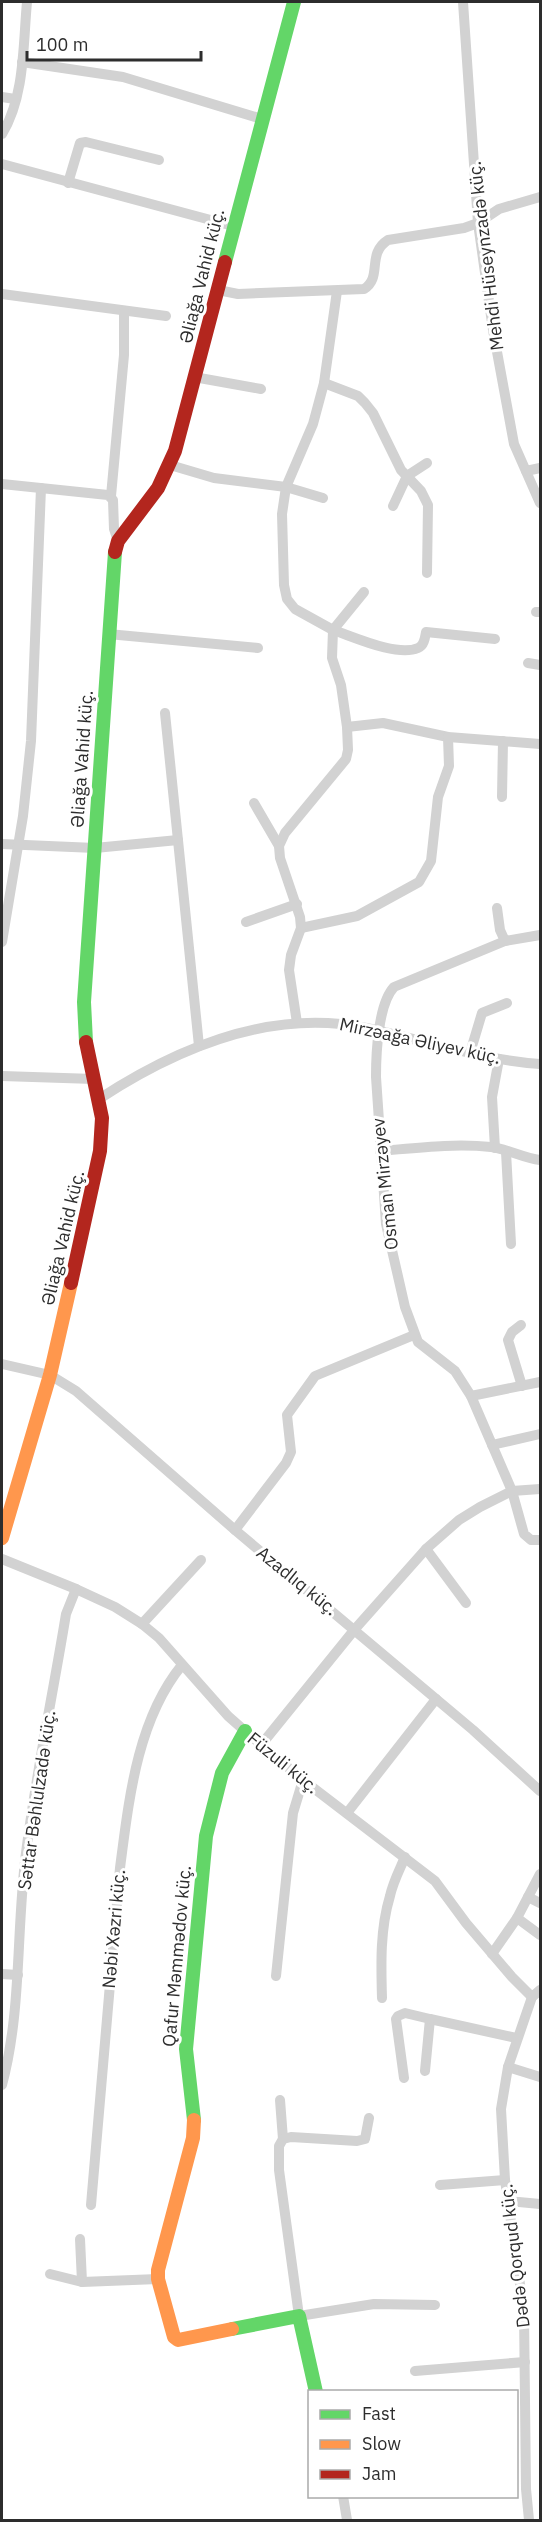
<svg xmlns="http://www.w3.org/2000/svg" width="542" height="2522" font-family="'IBM Plex Sans',sans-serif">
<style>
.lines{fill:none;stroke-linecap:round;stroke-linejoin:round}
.street{stroke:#d2d2d2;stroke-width:10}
.fast{stroke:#63d668;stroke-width:14}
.slow{stroke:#ff974d;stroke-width:14}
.jam{stroke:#b3261e;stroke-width:14}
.labels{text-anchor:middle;stroke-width:6;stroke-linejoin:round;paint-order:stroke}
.street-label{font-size:18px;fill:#2d2d2d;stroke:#fff}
</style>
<rect width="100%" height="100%" fill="#fff"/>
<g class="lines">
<g class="street">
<path d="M463 2 478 223 493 330 514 444 540 503"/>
<path d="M22 62 123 77 262 119"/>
<path d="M2 97 15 99"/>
<path d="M2 134C25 97 23 44 27 2"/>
<path d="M2 164 233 226"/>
<path d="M68 183 80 143 86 142 159 160"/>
<path d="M218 290 238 294 364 289C383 277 366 254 388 240L464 228 478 223 499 209 540 197"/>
<path d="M2 294 166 316"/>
<path d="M194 377 261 389"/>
<path d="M324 383 358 396 365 403 373 413 401 470 421 491 428 505 427 573"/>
<path d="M170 465 214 478 286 487 323 498"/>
<path d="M526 471 540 468"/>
<path d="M2 484 108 495 113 500 114 529 118 541"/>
<path d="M111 496 124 355V311"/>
<path d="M393 506 407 476 427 463"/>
<path d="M364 592 333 630C354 637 397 657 418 648 424 646 425 638 426 632L495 639"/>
<path d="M536 612H540"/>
<path d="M108 634 258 648"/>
<path d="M528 663 540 665"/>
<path d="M165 713 199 1046"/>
<path d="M347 727 383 723 448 737 540 744"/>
<path d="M502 797 503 741"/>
<path d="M254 803 279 846"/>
<path d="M2 844 95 848 178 840"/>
<path d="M497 908 500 930 505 941"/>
<path d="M246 922 297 904"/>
<path d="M301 928 357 916 419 882 431 861 438 797 449 766 448 737"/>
<path d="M540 935 505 941 394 987C378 1004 376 1054 376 1077L386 1224 405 1307 418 1342 455 1371 471 1396 512 1491 524 1534 531 1540H540"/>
<path d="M2 942 23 816 31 741 41 488"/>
<path d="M297 1023 289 970 291 955 301 928 300 917 280 858 279 846 285 833 346 759 348 750 347 727 341 685 332 658 333 630 295 609 287 599 284 585 282 514 286 487 313 424 324 383 337 291"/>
<path d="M470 1053 482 1013 507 1003"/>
<path d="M2 1076 94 1079"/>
<path d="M99 1099C177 1048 271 1008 366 1028 424 1040 481 1060 540 1064"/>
<path d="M495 1148 492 1097 499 1059"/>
<path d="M380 1151C416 1148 454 1143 491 1147 508 1149 523 1158 540 1160"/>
<path d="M506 1152 511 1244"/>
<path d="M521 1325 512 1332 508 1340 522 1386"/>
<path d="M2 1364 50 1375 76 1391 235 1530 473 1730 540 1791"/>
<path d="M471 1396 540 1382"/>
<path d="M492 1445 540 1434"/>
<path d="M235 1530 286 1463 291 1452 287 1415 315 1376 414 1335"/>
<path d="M426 1549 466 1603"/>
<path d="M2 1559 76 1589 115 1607 142 1624 159 1638 228 1716 245 1731 303 1780 435 1881 466 1923 512 1977 532 1997 540 1990"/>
<path d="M142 1624 201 1560"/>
<path d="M261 1745 355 1629 426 1549 459 1520 480 1507 512 1491 540 1489"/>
<path d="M347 1813 436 1699"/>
<path d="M528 1897 540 1903"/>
<path d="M517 1918 540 1935"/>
<path d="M492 1954 517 1918 540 1874"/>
<path d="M2 1974 18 1975"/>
<path d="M276 1976 293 1813 303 1780"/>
<path d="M382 1998C381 1964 380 1929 390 1896 393 1882 400 1869 405 1857"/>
<path d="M508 2067 540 2077"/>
<path d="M425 2071 430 2019 516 2038"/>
<path d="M404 2078 396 2019 398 2016 405 2013 430 2019"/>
<path d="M2 2085C22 2010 16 1930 26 1853 36 1773 53 1694 66 1614L76 1589"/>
<path d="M280 2100 283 2139"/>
<path d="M369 2118 365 2139 357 2141 291 2137 283 2139 279 2146V2170L299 2316 374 2304 435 2305"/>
<path d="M440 2185 505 2180"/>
<path d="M508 2201 540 2204"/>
<path d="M91 2205 120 1868C129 1799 137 1720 182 1665"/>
<path d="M80 2239 82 2282"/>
<path d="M50 2274 82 2282 158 2279"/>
<path d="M415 2371 525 2362"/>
<path d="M343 2496 347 2520"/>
<path d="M529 2520 526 2489 524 2312 505 2180 501 2109 508 2067 532 1997"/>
</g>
<g class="fast">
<path d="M225 262 294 2"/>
<path d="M86 1042 84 1002 115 552"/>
<path d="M194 2120 186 2049 206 1836 222 1773 245 1731"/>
<path d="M232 2329 299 2316 316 2392"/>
</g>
<g class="slow">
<path d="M2 1538 50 1375 71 1283"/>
<path d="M194 2120 193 2138 158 2270V2279L174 2337 178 2340 232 2329"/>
</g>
<g class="jam">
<path d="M115 552 118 541 158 488 175 451 225 262"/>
<path d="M71 1283 100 1151 102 1118 86 1042"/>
</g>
</g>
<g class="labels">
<g class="street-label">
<text transform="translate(486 256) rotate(-97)" y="6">Mehdi Hüseynzadə küç.</text>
<text transform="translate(202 276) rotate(-76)" y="6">Əliağa Vahid küç.</text>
<text transform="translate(82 759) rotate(-86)" y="6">Əliağa Vahid küç.</text>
<text transform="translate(420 1041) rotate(12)" y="6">Mirzəağa Əliyev küç.</text>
<text transform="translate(385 1184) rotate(-96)" y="6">Osman Mirzəyev</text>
<text transform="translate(63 1238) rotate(-77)" y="6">Əliağa Vahid küç.</text>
<text transform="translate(297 1581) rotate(39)" y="6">Azadlıq küç.</text>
<text transform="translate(283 1763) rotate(39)" y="6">Füzuli küç.</text>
<text transform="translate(37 1800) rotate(-82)" y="6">Səttar Bəhlulzadə küç.</text>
<text transform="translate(114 1929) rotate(-85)" y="6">Nəbi Xəzri küç.</text>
<text transform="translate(177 1956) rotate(-85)" y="6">Qafur Məmmədov küç.</text>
<text transform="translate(515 2256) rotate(-97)" y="6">Dədə Qorqud küç.</text>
</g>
</g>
<rect width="542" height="2522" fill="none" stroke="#2d2d2d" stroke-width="6"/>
<rect x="308" y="2390" width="210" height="108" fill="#ffffff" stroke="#ababab" stroke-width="1.5"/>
<rect x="320" y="2410" width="30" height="9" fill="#63d668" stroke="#ababab" stroke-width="1.5"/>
<text x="362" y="2420" font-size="18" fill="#2d2d2d">Fast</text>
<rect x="320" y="2440" width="30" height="9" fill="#ff974d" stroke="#ababab" stroke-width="1.5"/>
<text x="362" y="2450" font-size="18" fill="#2d2d2d">Slow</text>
<rect x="320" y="2470" width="30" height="9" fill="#b3261e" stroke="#ababab" stroke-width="1.5"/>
<text x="362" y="2480" font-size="18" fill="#2d2d2d">Jam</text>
<path d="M27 51v9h174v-9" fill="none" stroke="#2d2d2d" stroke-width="3"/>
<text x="36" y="51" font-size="18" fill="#2d2d2d" stroke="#ffffff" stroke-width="4.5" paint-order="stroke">100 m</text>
</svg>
